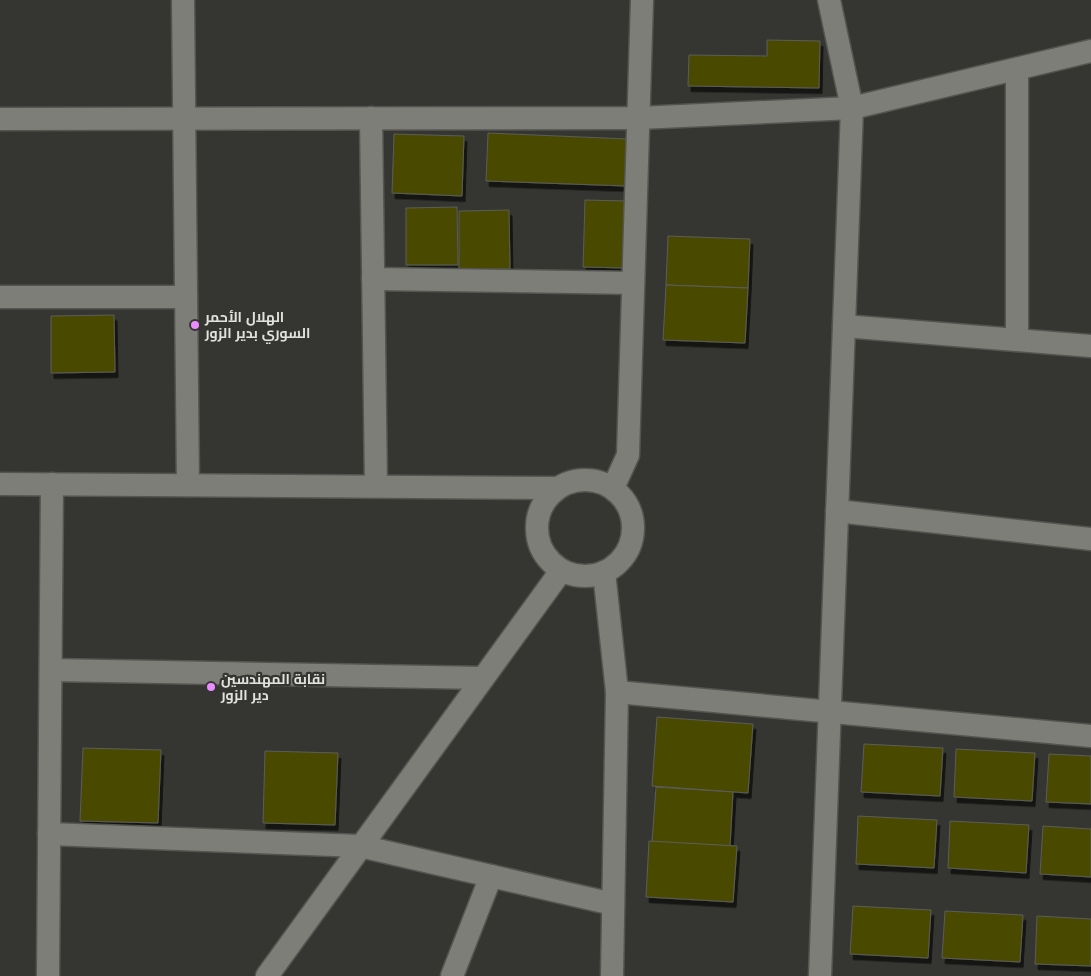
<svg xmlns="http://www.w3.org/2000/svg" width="1091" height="976" font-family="Montserrat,Cairo,sans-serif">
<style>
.building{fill:#494a06;stroke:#5c5d58;filter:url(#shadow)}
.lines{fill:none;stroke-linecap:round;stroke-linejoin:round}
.minor-casing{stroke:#545450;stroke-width:25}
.minor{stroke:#7d7e78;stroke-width:22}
.poi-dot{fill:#e98dfe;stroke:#353631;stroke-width:2}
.labels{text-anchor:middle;stroke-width:4.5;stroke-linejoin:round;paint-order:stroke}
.poi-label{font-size:14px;font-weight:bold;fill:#e1e1de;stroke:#353631;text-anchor:start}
</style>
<defs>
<filter id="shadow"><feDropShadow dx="3" dy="5.5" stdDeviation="0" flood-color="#0009"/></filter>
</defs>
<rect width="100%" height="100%" fill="#353631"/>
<g class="building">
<path d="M767 40 820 41 819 88 688 86 689 55 767 56Z"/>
<path d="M488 133 628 139 626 186 486 181Z"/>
<path d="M394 134 464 136 462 196 392 193Z"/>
<path d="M585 200 628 201 626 268 583 267Z"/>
<path d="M457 207 458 265H406V208Z"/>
<path d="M509 210 510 269 459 270V211Z"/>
<path d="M668 236 750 239 748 288 666 285Z"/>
<path d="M666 285 748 288 745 343 663 340Z"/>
<path d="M114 315 115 372 51 373V316Z"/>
<path d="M657 717 753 724 748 793 652 786Z"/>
<path d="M864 744 943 748 940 796 861 792Z"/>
<path d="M83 748 161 750 158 823 80 821Z"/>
<path d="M956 749 1035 753 1032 801 954 797Z"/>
<path d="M265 751 338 753 335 825 263 823Z"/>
<path d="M1049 754 1091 756V804L1046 802Z"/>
<path d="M656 787 733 792 730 846 652 842Z"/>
<path d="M858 816 937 820 934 868 856 864Z"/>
<path d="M950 821 1029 825 1026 873 948 868Z"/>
<path d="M1043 826 1091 829V877L1040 874Z"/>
<path d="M649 841 737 846 733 902 646 897Z"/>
<path d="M853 906 931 910 928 958 850 954Z"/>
<path d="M945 911 1023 915 1020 962 942 958Z"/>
<path d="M1037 916 1091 919V966L1035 964Z"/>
</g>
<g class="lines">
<defs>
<g id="minor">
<path d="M183 0 188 485"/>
<path d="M371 118 376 486"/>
<path d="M0 119 639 118 852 108 1091 51"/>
<path d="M373 279 633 283"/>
<path d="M0 297H186"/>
<path d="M844 326 1091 346"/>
<path d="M1017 340V69"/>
<circle cx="585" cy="528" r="48"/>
<path d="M0 484 558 488"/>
<path d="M613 488 628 455 642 0"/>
<path d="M837 511 1091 539"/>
<path d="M604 572 617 692 612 976"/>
<path d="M51 670 483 678"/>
<path d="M617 692 1091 736"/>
<path d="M49 834 360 846 613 904"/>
<path d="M48 976 52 484"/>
<path d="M267 976 561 571"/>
<path d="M452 976 491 876"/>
<path d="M820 976 852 108 829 0"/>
</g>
</defs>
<use href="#minor" class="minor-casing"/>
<use href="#minor" class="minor"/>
</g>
<g class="poi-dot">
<circle cx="195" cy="325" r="5"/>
<circle cx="211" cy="687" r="5"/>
</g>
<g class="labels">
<g class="poi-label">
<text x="205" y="322">الهلال الأحمر<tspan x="205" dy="16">السوري بدير الزور</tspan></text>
<text x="221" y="684">نقابة المهندسين<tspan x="221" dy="16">دير الزور</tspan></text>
</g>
</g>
</svg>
